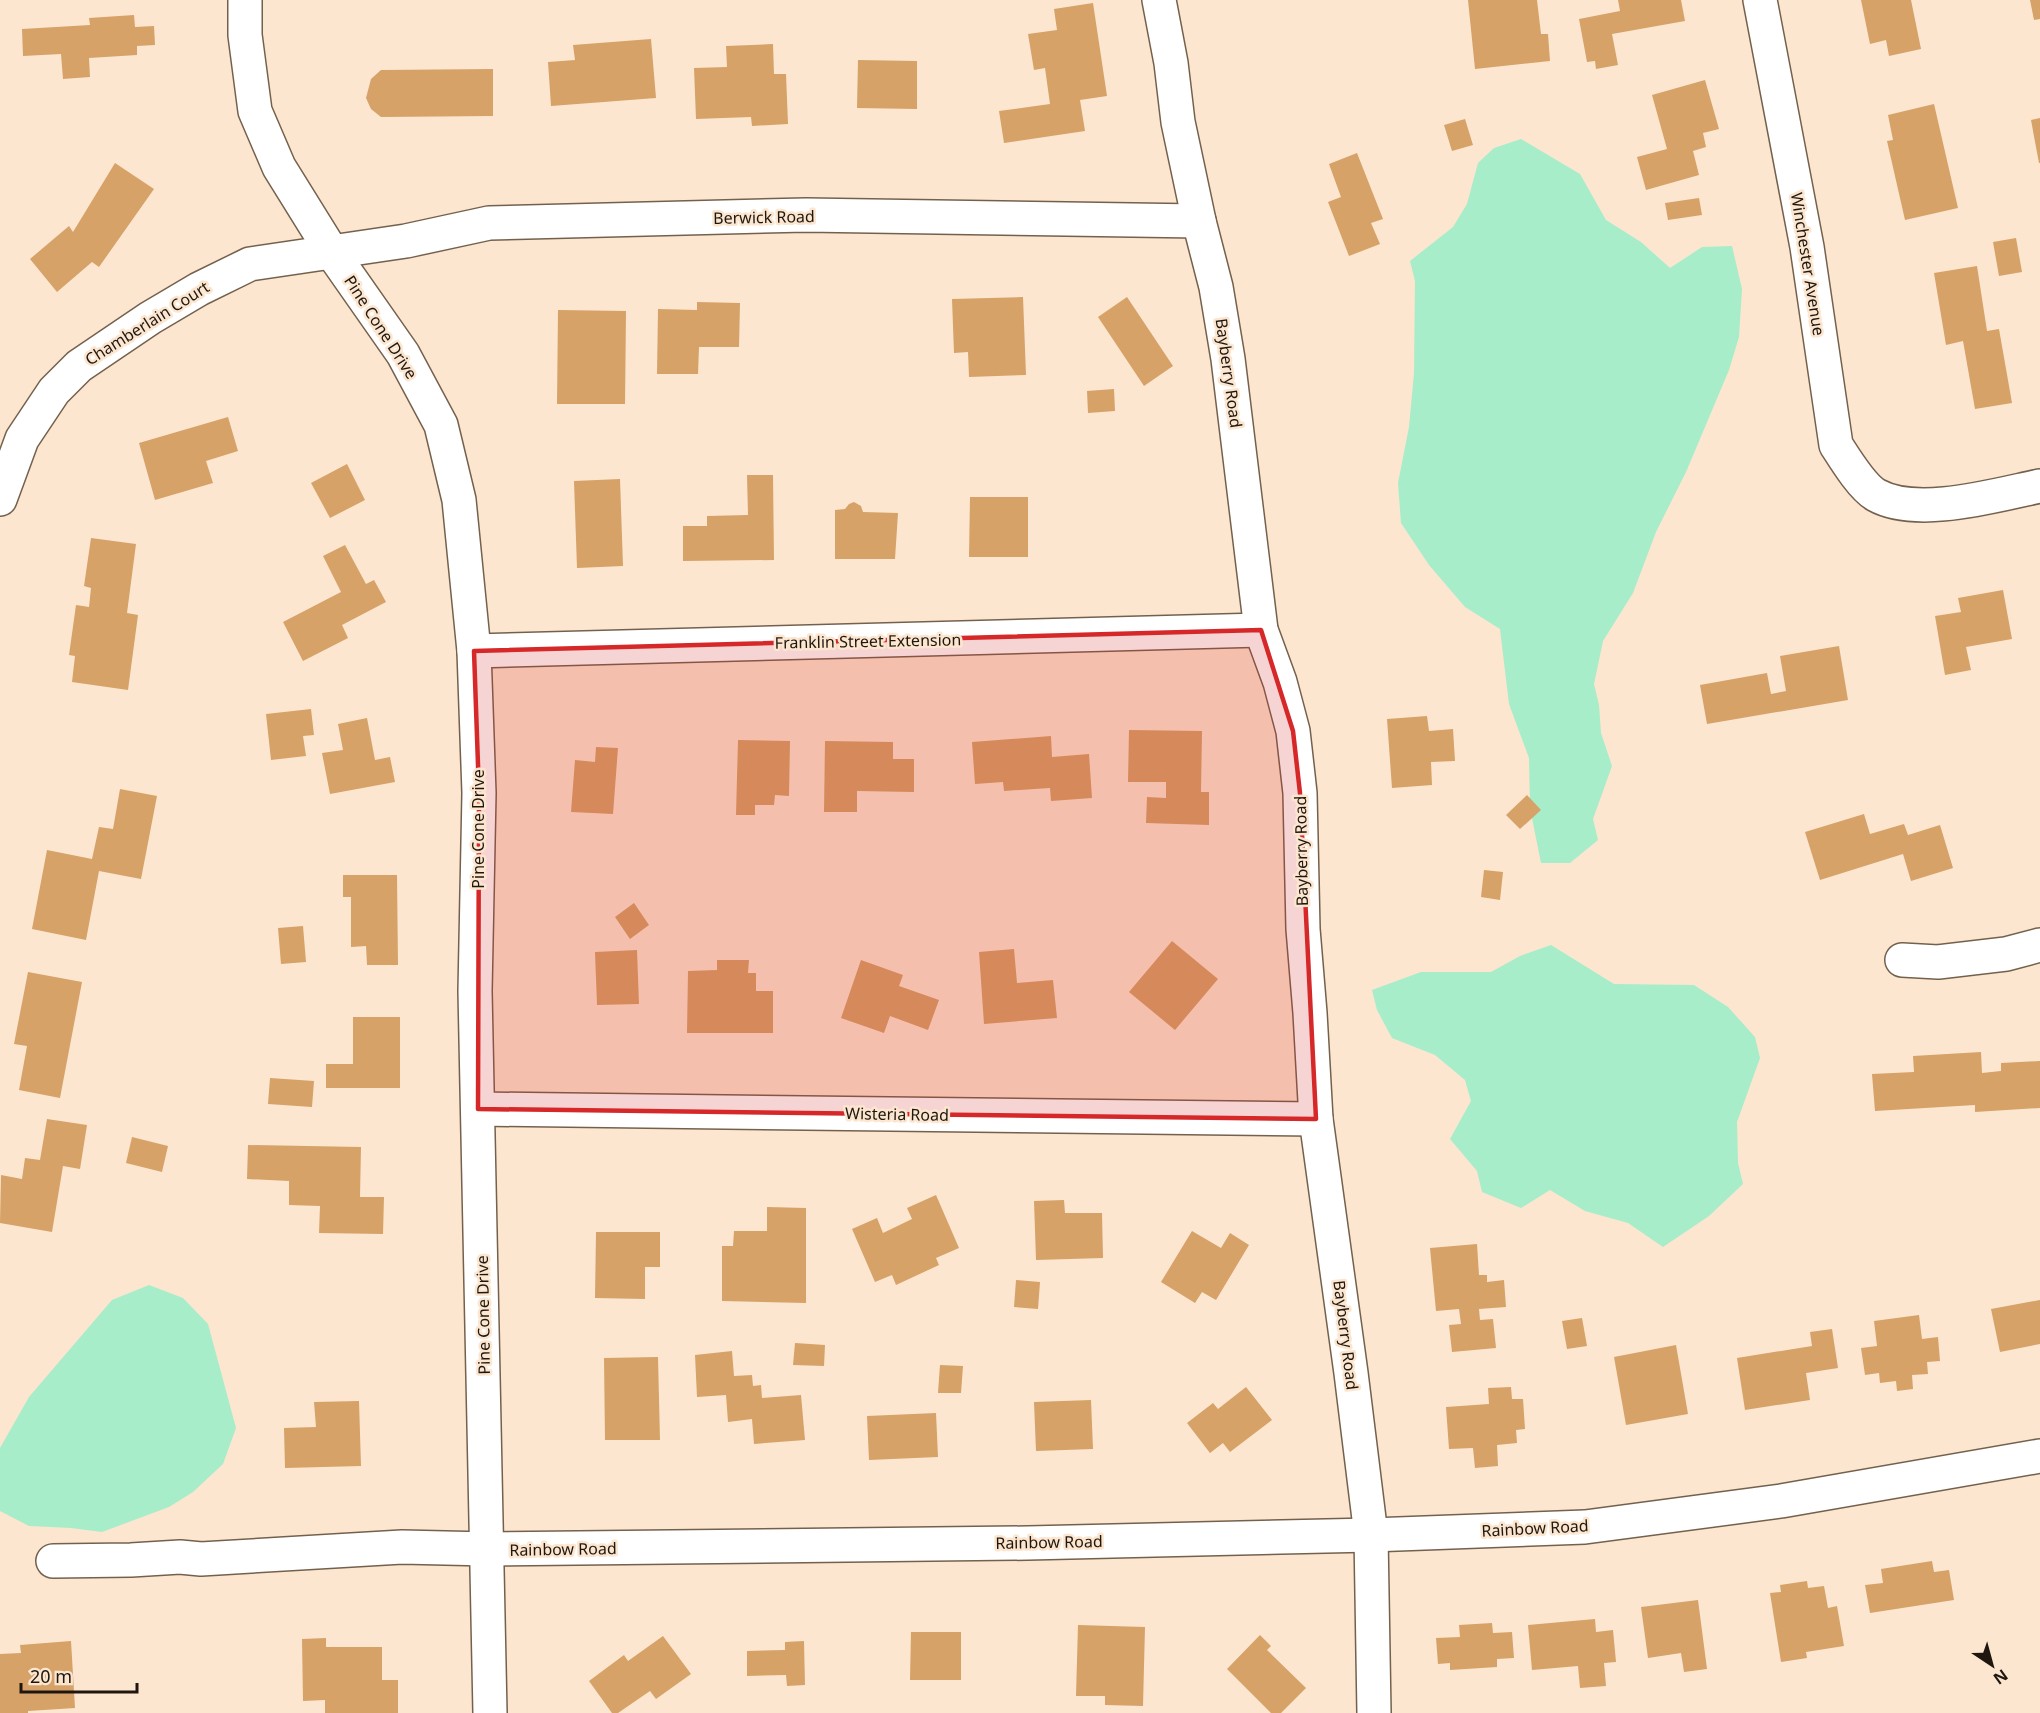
<svg xmlns="http://www.w3.org/2000/svg" width="2040" height="1713" font-family="'Noto Sans',sans-serif">
<style>
.green{fill:#a7edc9}
.building{fill:#d6a268}
.lines{fill:none;stroke-linecap:round;stroke-linejoin:round}
.street-casing{stroke:#74614d;stroke-width:36}
.street{stroke:#fff;stroke-width:33}
.marked{fill:#d62828;fill-opacity:0.2;stroke:#d62828;stroke-width:4.5;stroke-linejoin:round}
.labels{text-anchor:middle;stroke-width:5;stroke-linejoin:round;paint-order:stroke}
.street-label{font-size:16px;fill:#1f170f;stroke:#fce6cf}
</style>
<rect width="100%" height="100%" fill="#fce6cf"/>
<g class="green">
<path d="M1521 139 1580 174 1606 220 1641 242 1670 268 1702 247 1732 246 1742 289 1739 337 1729 370 1686 472 1656 532 1633 593 1603 641 1594 684 1599 705 1601 733 1612 766 1593 819 1598 840 1570 863H1541L1530 808 1529 758 1509 704 1500 629 1465 607 1429 565 1401 523 1398 483 1409 427 1414 373 1415 281 1410 261 1453 227 1467 204 1478 163 1494 148Z"/>
<path d="M1551 945 1614 984 1694 985 1728 1007 1755 1037 1760 1058 1737 1122 1738 1163 1743 1184 1709 1216 1663 1247 1628 1223 1585 1211 1550 1190 1521 1208 1482 1192 1477 1171 1450 1139 1471 1101 1465 1080 1435 1055 1392 1038 1377 1010 1372 990 1421 972H1491L1520 956Z"/>
<path d="M149 1285 183 1298 208 1324 236 1428 223 1464 193 1492 169 1507 102 1532 71 1528 29 1526 0 1511V1448L29 1397 112 1300Z"/>
</g>
<g class="building">
<path d="M1468 0H1537L1541 34H1548L1550 61 1475 69Z"/>
<path d="M1618 0H1681L1685 21 1612 34 1618 65 1596 69 1595 61 1587 62 1579 19 1620 11Z"/>
<path d="M1861 0H1911L1921 49 1889 56 1886 40 1870 44Z"/>
<path d="M2030 0H2040V19L2034 20Z"/>
<path d="M1093 3 1107 96 1080 100 1085 131 1004 143 999 111 1050 104 1045 68 1034 70 1028 34 1057 30 1054 9Z"/>
<path d="M134 15 135 27 154 26 155 45 137 46V55L89 58 90 77 63 79 61 54 23 56 22 29 90 25 89 18Z"/>
<path d="M651 39 656 98 551 106 548 62 575 60 573 45Z"/>
<path d="M773 44 774 74H786L788 124 752 126 751 117 696 119 694 68 727 67 726 46Z"/>
<path d="M858 60 917 61V109L857 108Z"/>
<path d="M493 69V116L381 117 371 109 366 98 371 79 381 70Z"/>
<path d="M1705 80 1719 129 1703 133 1706 147 1693 151 1699 175 1646 190 1637 157 1667 149 1652 95Z"/>
<path d="M1934 104 1958 208 1905 220 1887 141 1893 140 1888 115Z"/>
<path d="M2040 118V163H2039L2031 120Z"/>
<path d="M1465 119 1473 145 1452 151 1444 125Z"/>
<path d="M1357 153 1383 219 1371 223 1380 244 1349 256 1328 202 1341 197 1329 164Z"/>
<path d="M115 163 154 189 99 267 92 262 57 292 30 259 69 226 73 232Z"/>
<path d="M1699 198 1702 215 1668 220 1665 203Z"/>
<path d="M2016 238 2022 272 1999 276 1993 242Z"/>
<path d="M1977 266 1987 331 1999 329 2012 403 1975 409 1963 341 1946 345 1934 273Z"/>
<path d="M1023 297 1026 375 969 377 968 352 954 353 952 299Z"/>
<path d="M1127 297 1173 366 1144 386 1098 317Z"/>
<path d="M697 302 740 303 739 347H699L698 374H657L658 309 697 310Z"/>
<path d="M558 310 626 311 625 404H557Z"/>
<path d="M1114 389 1115 411 1088 413 1087 391Z"/>
<path d="M228 417 238 451 206 461 213 483 155 500 139 443Z"/>
<path d="M347 464 365 500 330 518 311 483Z"/>
<path d="M747 475H773L774 560 683 561V526H707V516L748 515Z"/>
<path d="M620 479 623 566 577 568 574 481Z"/>
<path d="M970 497H1028V557H969Z"/>
<path d="M854 502 861 506 863 512 898 513 895 559H835V510L845 509 849 504Z"/>
<path d="M91 538 136 544 127 613 138 615 128 690 72 682 75 656 69 655 76 605 89 607 91 588 84 586Z"/>
<path d="M345 545 366 584 374 580 386 602 342 625 348 638 303 661 283 622 341 592 323 556Z"/>
<path d="M2003 590 2012 639 1966 647 1971 670 1945 675 1935 616 1961 612 1958 598Z"/>
<path d="M1839 646 1848 700 1707 724 1700 685 1767 673 1771 694 1786 691 1780 656Z"/>
<path d="M311 709 314 735 303 736 306 756 271 760 266 714Z"/>
<path d="M1427 716 1429 731 1453 729 1455 761 1431 762 1432 785 1392 788 1387 719Z"/>
<path d="M367 718 375 760 390 757 395 782 330 794 322 753 343 750 338 724Z"/>
<path d="M1129 730 1202 731 1201 792H1209V825L1146 823 1147 797 1166 798V782H1128Z"/>
<path d="M1051 736 1052 757 1089 754 1092 798 1051 801 1050 788 1004 791 1003 782 975 784 972 742Z"/>
<path d="M738 740 790 741 789 796 775 795 774 805H755V815H736Z"/>
<path d="M825 741 893 742V759H914V792L857 791V812H824Z"/>
<path d="M596 747 618 748 613 814 571 812 575 760 595 762Z"/>
<path d="M120 789 157 796 141 879 99 871 86 940 32 929 47 850 92 859 99 827 113 829Z"/>
<path d="M1527 795 1541 810 1520 829 1506 815Z"/>
<path d="M1864 814 1870 834 1904 824 1908 835 1940 825 1953 868 1911 881 1903 854 1820 880 1805 832Z"/>
<path d="M1484 870 1503 872 1500 900 1481 897Z"/>
<path d="M343 875H397L398 965H367L366 946 351 947V897H343Z"/>
<path d="M634 903 649 925 630 939 615 917Z"/>
<path d="M303 926 306 962 281 964 278 928Z"/>
<path d="M1172 941 1218 979 1175 1030 1129 992Z"/>
<path d="M1014 949 1017 983 1053 980 1057 1018 984 1024 979 952Z"/>
<path d="M637 950 639 1004 597 1005 595 952Z"/>
<path d="M717 960H749L748 973H756V991H773V1033H687L688 971 717 970Z"/>
<path d="M861 960 903 975 899 986 939 1000 928 1030 890 1016 884 1033 841 1018Z"/>
<path d="M28 972 82 982 60 1098 19 1090 27 1046 14 1044Z"/>
<path d="M353 1017H400V1088H326V1064H353Z"/>
<path d="M1981 1052 1982 1073 2001 1071V1063L2040 1061V1108L1975 1112V1105L1875 1111 1872 1074 1914 1072 1913 1056Z"/>
<path d="M270 1078 314 1081 312 1107 268 1104Z"/>
<path d="M47 1119 87 1125 80 1169 63 1166 52 1232 0 1223 1 1175 22 1179 25 1158 40 1160Z"/>
<path d="M132 1137 168 1146 162 1172 126 1163Z"/>
<path d="M248 1145 361 1147 360 1197H384L383 1234 319 1233 320 1206 289 1205V1181L247 1179Z"/>
<path d="M936 1195 959 1248 936 1258 939 1265 896 1285 892 1275 875 1282 852 1229 877 1218 883 1233 912 1219 907 1208Z"/>
<path d="M1064 1200 1065 1213H1102L1103 1258 1036 1260 1034 1201Z"/>
<path d="M767 1207 806 1208V1303L722 1301V1246H733L734 1231H767Z"/>
<path d="M1192 1231 1221 1248 1230 1233 1249 1245 1216 1300 1202 1292 1195 1303 1161 1282Z"/>
<path d="M596 1232H660V1267H645V1299L595 1298Z"/>
<path d="M1477 1244 1479 1275H1487V1282L1504 1280 1506 1307 1479 1309 1480 1320 1493 1319 1496 1348 1452 1352 1449 1325 1461 1324 1459 1309 1436 1311 1430 1248Z"/>
<path d="M1016 1280 1040 1282 1038 1309 1014 1307Z"/>
<path d="M2040 1300V1344L2000 1352 1991 1309Z"/>
<path d="M1919 1315 1922 1339 1938 1337 1940 1361 1927 1362 1928 1374 1912 1375 1913 1389 1897 1391 1896 1381 1880 1383 1879 1373 1865 1375 1861 1348 1877 1346 1874 1321Z"/>
<path d="M1582 1318 1587 1346 1567 1349 1562 1321Z"/>
<path d="M1832 1329 1838 1368 1806 1373 1810 1400 1745 1410 1737 1358 1812 1346 1810 1332Z"/>
<path d="M795 1343 825 1345 824 1366 793 1365Z"/>
<path d="M1676 1345 1688 1414 1626 1425 1614 1357Z"/>
<path d="M732 1351 734 1376 752 1375 753 1386 761 1385 762 1398 801 1395 805 1440 754 1444 752 1419 728 1422 726 1395 697 1397 695 1355Z"/>
<path d="M658 1357 660 1440H605L604 1358Z"/>
<path d="M940 1365 963 1366 961 1393H938Z"/>
<path d="M1246 1387 1272 1420 1230 1452 1223 1443 1210 1453 1187 1423 1213 1403 1218 1409Z"/>
<path d="M1511 1387 1512 1399H1523L1525 1429 1516 1430 1517 1443 1497 1445 1498 1466 1475 1468 1473 1448 1449 1449 1446 1407 1489 1404 1488 1388Z"/>
<path d="M1091 1400 1093 1449 1036 1451 1034 1402Z"/>
<path d="M359 1401 361 1466 285 1468 284 1428 316 1427 314 1402Z"/>
<path d="M936 1413 938 1457 869 1460 867 1416Z"/>
<path d="M1932 1561 1934 1572 1949 1570 1954 1600 1870 1613 1865 1585 1883 1583 1881 1569Z"/>
<path d="M1807 1581 1808 1588 1824 1586 1828 1608 1837 1606 1844 1646 1806 1652 1807 1658 1781 1662 1770 1593 1781 1592 1780 1585Z"/>
<path d="M1698 1600 1707 1669 1684 1672 1681 1653 1648 1658 1641 1607Z"/>
<path d="M1595 1619 1596 1632 1613 1630 1616 1662 1604 1663 1606 1686 1580 1688 1578 1666 1532 1670 1528 1625Z"/>
<path d="M1492 1623 1493 1633 1512 1632 1514 1658 1497 1659V1667L1450 1670V1663L1438 1664 1436 1638 1460 1637 1459 1625Z"/>
<path d="M1078 1625 1145 1627 1143 1706 1105 1705V1696H1076Z"/>
<path d="M911 1632H961V1680H910Z"/>
<path d="M1260 1635 1271 1646 1267 1650 1306 1688 1281 1713H1271L1227 1669Z"/>
<path d="M663 1636 691 1674 656 1699 650 1691 618 1713H612L589 1681 624 1655 628 1661Z"/>
<path d="M326 1638V1647H382V1680H398V1713H325V1700L303 1701 302 1639Z"/>
<path d="M71 1641 75 1708 28 1711V1713H0V1654L21 1653 20 1645Z"/>
<path d="M804 1641 805 1685 787 1686 786 1675 747 1676V1651L785 1650V1642Z"/>
</g>
<g class="lines">
<defs>
<g id="street">
<path d="M245 0V35L255 111 279 167 333 254 403 354 441 425 459 500 474 651 479 793 475 991 490 1713"/>
<path d="M1159 0 1171 63 1178 122 1199 221 1216 287 1228 359 1261 630 1280 682 1293 731 1300 793 1303 929 1310 1013 1316 1119 1351 1373 1371 1535 1374 1713"/>
<path d="M1760 0 1807 247 1836 445C1845 459 1862 487 1876 495 1917 518 1996 495 2040 486"/>
<path d="M0 499 22 439 54 391 79 366 150 318 199 289 250 264 406 241 489 223 806 215 1199 221"/>
<path d="M474 651 1261 630"/>
<path d="M1902 960 1938 962 2006 954 2040 945"/>
<path d="M478 1109 1316 1119"/>
<path d="M53 1561 131 1560 180 1557 201 1559 402 1547 488 1549 1028 1543 1371 1535 1585 1527 1781 1501 2040 1456"/>
</g>
</defs>
<use href="#street" class="street-casing"/>
<use href="#street" class="street"/>
</g>
<path class="marked" d="M1261 630 1293 731 1300 793 1316 1119 478 1109 479 793 474 651Z"/>
<g class="labels">
<g class="street-label">
<text transform="translate(764 217) rotate(-1)" y="6">Berwick Road</text>
<text transform="translate(1808 264) rotate(81)" y="6">Winchester Avenue</text>
<text transform="translate(147 323) rotate(-32)" y="6">Chamberlain Court</text>
<text transform="translate(381 327) rotate(57)" y="6">Pine Cone Drive</text>
<text transform="translate(1229 373) rotate(82)" y="6">Bayberry Road</text>
<text transform="translate(868 641) rotate(-1)" y="6">Franklin Street Extension</text>
<text transform="translate(478 829) rotate(-90)" y="6">Pine Cone Drive</text>
<text transform="translate(1301 851) rotate(-91)" y="6">Bayberry Road</text>
<text transform="translate(897 1114) rotate(1)" y="6">Wisteria Road</text>
<text transform="translate(483 1315) rotate(-91)" y="6">Pine Cone Drive</text>
<text transform="translate(1346 1335) rotate(83)" y="6">Bayberry Road</text>
<text transform="translate(1535 1528) rotate(-3)" y="6">Rainbow Road</text>
<text transform="translate(1049 1542) rotate(-1)" y="6">Rainbow Road</text>
<text transform="translate(563 1549) rotate(-1)" y="6">Rainbow Road</text>
</g>
</g>
<g transform="translate(1992 1665) rotate(144)" stroke="#fce6cf" stroke-width="4.5" paint-order="stroke">
<path d="M0-4.5L10 22L0 15L-10 22Z" fill="#1f170f"/>
<text y="-9" font-size="16" font-weight="bold" text-anchor="middle" fill="#1f170f">N</text>
</g>
<path d="M21 1683v9h116v-9" fill="none" stroke="#1f170f" stroke-width="3"/>
<text x="30" y="1683" font-size="18" fill="#1f170f" stroke="#fce6cf" stroke-width="4.5" paint-order="stroke">20 m</text>
</svg>
